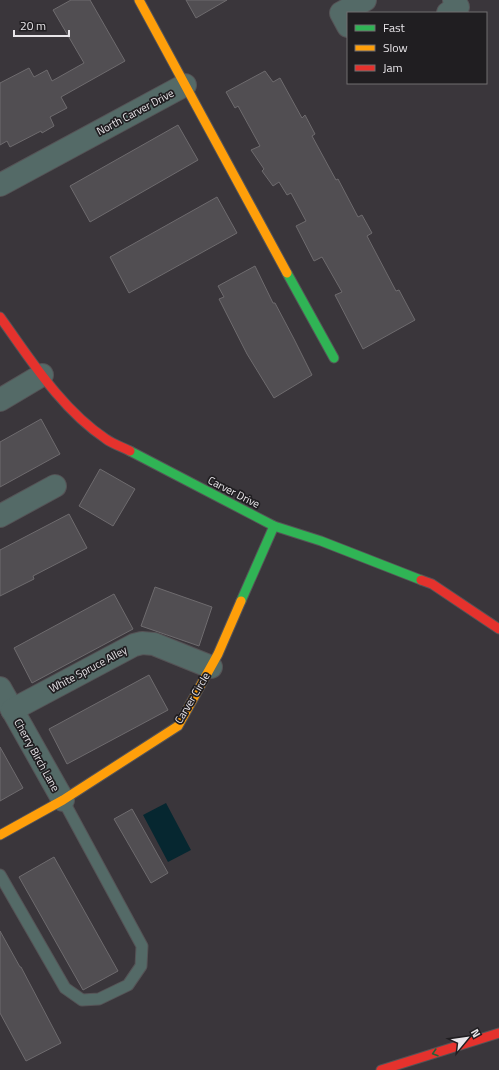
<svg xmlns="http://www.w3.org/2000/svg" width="499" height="1070" font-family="'Titillium Web',sans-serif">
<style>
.water{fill:#062730}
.building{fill:#514e52;stroke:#6e6b6e}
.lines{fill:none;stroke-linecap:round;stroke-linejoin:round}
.lane-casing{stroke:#555356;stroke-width:13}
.street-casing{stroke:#555356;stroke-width:24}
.fast-casing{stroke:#555356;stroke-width:11}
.slow-casing{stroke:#555356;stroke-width:11}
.jam-casing{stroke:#555356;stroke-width:11}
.lane{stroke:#546a67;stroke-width:11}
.street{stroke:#546a67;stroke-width:22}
.fast{stroke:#30b455;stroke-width:9}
.slow{stroke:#ff9f0a;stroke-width:9}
.jam{stroke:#e5322d;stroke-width:9}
.oneway{stroke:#276238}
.labels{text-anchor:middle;stroke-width:3.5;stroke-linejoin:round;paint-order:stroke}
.street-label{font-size:11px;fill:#e8e5e9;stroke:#201e21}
</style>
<rect width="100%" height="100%" fill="#3a363b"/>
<path class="water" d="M166 803 191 850 168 862 143 815Z"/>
<g class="building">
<path d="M71 0H90L125 61 61 97 67 108 50 117 54 126 42 133 41 131 10 147 7 141 0 145V83L29 68 34 77 47 70 52 81 84 63 53 10Z"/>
<path d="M186 0H227L196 18Z"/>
<path d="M265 71 273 82 280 78 302 118 305 115 315 134 312 136 336 180 338 179 358 217 362 215 372 233 367 236 396 291 399 290 415 320 363 349 335 295 342 292 322 257 314 261 296 226 306 221 291 193 287 195 279 182 273 186 262 171 264 169 251 150 260 146 238 106 235 108 226 92Z"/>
<path d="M178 125 198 160 90 222 70 186Z"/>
<path d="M217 197 237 233 129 293 110 257Z"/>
<path d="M255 266 273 303H275L294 339 312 375 274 398 247 354 219 299 224 297 218 286Z"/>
<path d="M41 419 60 454 0 487V442Z"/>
<path d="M100 469 135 489 113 526 79 506Z"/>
<path d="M69 514 87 548 33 576 34 579 0 596V550Z"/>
<path d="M155 587 212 607 199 646 141 626Z"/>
<path d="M114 594 133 629 32 683 14 648Z"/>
<path d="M149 675 168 710 67 764 49 729Z"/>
<path d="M0 747 23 788 0 801Z"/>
<path d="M132 809 168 873 151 883 114 819Z"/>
<path d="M54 857 118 971 83 990 19 877Z"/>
<path d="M0 931 20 967H21L61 1043 26 1061 0 1013Z"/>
</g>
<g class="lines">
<defs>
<path id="lane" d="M0 875 65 988 82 1000 99 999 128 985 141 966 142 946 63 800"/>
<g id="street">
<path d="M448 13 458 7 454 0"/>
<path d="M348 26 341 13 365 0"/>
<path d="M0 185 185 85"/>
<path d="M0 400 42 375"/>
<path d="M0 516 55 486"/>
<path d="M0 688 63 800"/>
<path d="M12 710 134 645 142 643 154 644 211 667"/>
</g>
<g id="fast">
<path d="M287 273 334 358"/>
<path d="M130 451 274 526 321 541 421 580"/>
<path d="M241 601 274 526"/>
</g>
<g id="slow">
<path d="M139 0 287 273"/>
<path d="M0 835 63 800 178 726 218 654 241 601"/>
</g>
<g id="jam">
<path d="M0 317C31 360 61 409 106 439 113 444 122 447 130 451"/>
<path d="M421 580 432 584 499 629"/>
<path d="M381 1070 499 1033"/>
</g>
</defs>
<use href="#lane" class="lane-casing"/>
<use href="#street" class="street-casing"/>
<use href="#fast" class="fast-casing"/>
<use href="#slow" class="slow-casing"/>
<use href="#jam" class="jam-casing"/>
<use href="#lane" class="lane"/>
<use href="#street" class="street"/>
<use href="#fast" class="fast"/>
<use href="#slow" class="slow"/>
<use href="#jam" class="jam"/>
</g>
<defs><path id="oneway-chevron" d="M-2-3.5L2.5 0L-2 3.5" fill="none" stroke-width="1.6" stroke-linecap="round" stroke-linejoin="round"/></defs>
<use class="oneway" href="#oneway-chevron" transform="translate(435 1053) rotate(163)"/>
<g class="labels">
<g class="street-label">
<text transform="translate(135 112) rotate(-28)" y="4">North Carver Drive</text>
<text transform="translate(234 492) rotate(27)" y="4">Carver Drive</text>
<text transform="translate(88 669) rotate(-28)" y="4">White Spruce Alley</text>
<text transform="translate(192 698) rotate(-59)" y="4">Carver Circle</text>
<text transform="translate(37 755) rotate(61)" y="4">Cherry Birch Lane</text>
</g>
</g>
<rect x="347" y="12" width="140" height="72" fill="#201e21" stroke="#706e71"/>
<rect x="355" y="25" width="20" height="6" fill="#30b455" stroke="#706e71"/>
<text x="383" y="32" font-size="12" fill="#e8e5e9">Fast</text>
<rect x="355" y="45" width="20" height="6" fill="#ff9f0a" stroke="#706e71"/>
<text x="383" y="52" font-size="12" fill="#e8e5e9">Slow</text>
<rect x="355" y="65" width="20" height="6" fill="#e5322d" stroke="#706e71"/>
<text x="383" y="72" font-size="12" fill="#e8e5e9">Jam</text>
<g transform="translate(467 1038) rotate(61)" stroke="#201e21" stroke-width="3" paint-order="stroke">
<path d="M0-3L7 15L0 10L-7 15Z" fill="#e8e5e9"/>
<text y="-6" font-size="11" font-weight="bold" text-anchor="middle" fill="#e8e5e9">N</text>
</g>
<path d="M14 30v6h55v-6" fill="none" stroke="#e8e5e9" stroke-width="2"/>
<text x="20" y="30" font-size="12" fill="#e8e5e9" stroke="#201e21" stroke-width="3" paint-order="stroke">20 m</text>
</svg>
